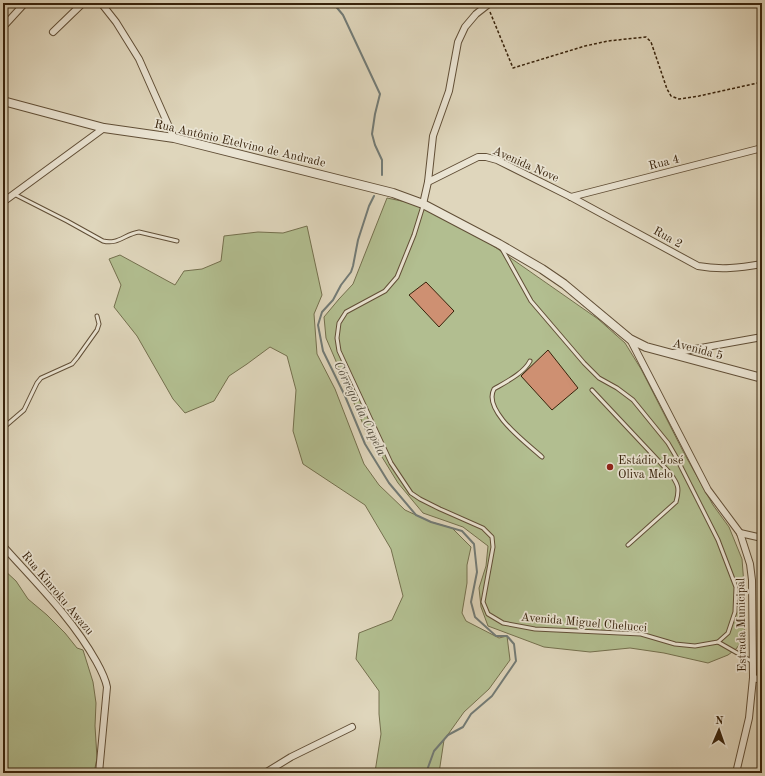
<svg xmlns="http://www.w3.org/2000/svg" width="765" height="776" font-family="'Old Standard TT',serif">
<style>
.green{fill:#b2be90;stroke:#74704e}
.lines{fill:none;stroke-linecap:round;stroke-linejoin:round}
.stream{stroke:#727b76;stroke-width:2}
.building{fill:#ce9072;stroke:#37220b}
.service-casing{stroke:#614f37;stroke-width:5}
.minor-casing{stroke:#614f37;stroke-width:8}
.tertiary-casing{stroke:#614f37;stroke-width:10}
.path{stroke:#37220b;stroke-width:1.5;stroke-dasharray:3 2;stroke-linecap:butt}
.service{stroke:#eae4d3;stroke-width:3}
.minor{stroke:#eae4d3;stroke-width:6}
.tertiary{stroke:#eae4d3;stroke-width:8}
.poi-dot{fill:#8f2418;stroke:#eae4d3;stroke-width:1.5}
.labels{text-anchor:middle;stroke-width:3.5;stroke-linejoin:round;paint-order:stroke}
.street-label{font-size:12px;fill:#37220b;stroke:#eae4d3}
.poi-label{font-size:12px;fill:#37220b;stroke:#eae4d3;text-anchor:start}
.water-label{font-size:13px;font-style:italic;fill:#544e40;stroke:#eae4d3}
</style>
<rect width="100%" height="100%" fill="#dfd6bc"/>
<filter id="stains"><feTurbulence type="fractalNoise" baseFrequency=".005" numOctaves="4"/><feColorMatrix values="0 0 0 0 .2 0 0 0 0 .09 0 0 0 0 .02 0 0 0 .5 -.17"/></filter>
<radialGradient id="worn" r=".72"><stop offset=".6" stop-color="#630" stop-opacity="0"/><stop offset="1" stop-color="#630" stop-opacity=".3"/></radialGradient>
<g class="green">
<path d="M387 198 421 205 492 245 598 319 625 343 641 369 685 455 713 505 729 527 742 559 745 598 744 638 736 649 728 655 708 663 664 653 630 648 590 652 544 647 488 626 481 607 479 588 486 566 488 546 463 527 423 513 398 483 366 431 326 338 324 317 339 299 353 284Z"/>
<path d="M307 226 322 295 314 314 317 354 335 389 364 464 379 485 405 510 431 522 452 528 471 547 467 565V583L462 613 466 621 499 638 507 636 510 660 489 689 464 712 444 740 439 773H376L375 772 381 734 379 714V691L356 659 359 633 392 620 403 596 391 549 365 505 303 464 293 431 296 390 287 356 270 347 247 364 229 376 214 401 185 413 173 399 137 336 114 307 121 285 109 259 120 255 175 285 184 271 202 269 221 261 224 236 258 232 283 233Z"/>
<path d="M3 569 16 581 28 599 47 615 65 633 77 648 83 650 93 682 96 703 95 726 97 758 94 773H3Z"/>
</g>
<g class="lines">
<g class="stream">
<path d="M333 3 343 15 380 94 375 114 372 134 375 145 382 160V175"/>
<path d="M374 196 369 206 358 240 353 266 351 272 341 285 333 300 322 312 318 325 323 351 345 396 365 444 389 483 416 515 431 522 462 531 474 544 477 572 471 602 475 617 496 636H507L514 644 516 661 492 696 471 714 463 727 448 735 434 751 426 773"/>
</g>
</g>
<g class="building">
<path d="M426 282 454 311 439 327 409 295Z"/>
<path d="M548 350 578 388 552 410 521 376Z"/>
</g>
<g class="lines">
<defs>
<g id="service">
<path d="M14 194 67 221 103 241C118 245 125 234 139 232L177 241"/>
<path d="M423 206 414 235 397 277 385 291 346 312 339 323 337 338 339 351 391 463 411 493 420 499 440 509 483 528 492 537 493 547 483 602 488 614 503 623 535 629 641 634 675 644 695 646 718 642 728 633 735 612 736 587 718 540 675 455 668 443 633 400 617 388 599 378 584 363 531 301 501 247"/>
<path d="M530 361C524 373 506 382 494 389 482 411 528 444 542 457"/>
<path d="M592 390 670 473C678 484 680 488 676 502L628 545"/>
<path d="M3 428 24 410 37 383 41 378 72 364 77 358 97 330 99 324 97 316"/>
<path d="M718 642 753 662"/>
</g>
<g id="minor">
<path d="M101 3 116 22 139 59 174 138"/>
<path d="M3 27 25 3"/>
<path d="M53 32 83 3"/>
<path d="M428 182 433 136 449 91 458 42 465 27 476 14 490 3"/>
<path d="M571 197 762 148"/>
<path d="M3 202 104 128"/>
<path d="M423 204 428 182 478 157H486L497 160 571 197 698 266C721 270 739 268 762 264"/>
<path d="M630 339 708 490 740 533 750 564 752 580 753 678 749 718 736 773"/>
<path d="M673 353 762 337"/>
<path d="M740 533 762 538"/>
<path d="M3 546C36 583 72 618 96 661 101 670 105 677 107 687L99 773"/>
<path d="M753 678 762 680"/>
<path d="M265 773 291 757 352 727"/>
</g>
<path id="tertiary" d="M3 101 104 128 174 138 393 193 423 204 499 244 542 269 564 284 630 339 646 347 762 378"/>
</defs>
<use href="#service" class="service-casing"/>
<use href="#minor" class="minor-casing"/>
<use href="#tertiary" class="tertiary-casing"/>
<path class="path" d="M490 12 513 68 585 46 608 41 646 37 651 42 667 89 671 96 679 99 699 96 762 82"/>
<use href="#service" class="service"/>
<use href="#minor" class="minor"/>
<use href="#tertiary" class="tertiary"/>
</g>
<circle class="poi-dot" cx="610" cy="467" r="4"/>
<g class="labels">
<g class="street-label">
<text transform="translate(240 143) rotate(13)" y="4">Rua Antônio Etelvino de Andrade</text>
<text transform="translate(664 162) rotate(-14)" y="4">Rua 4</text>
<text transform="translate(526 164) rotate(24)" y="4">Avenida Nove</text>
<text transform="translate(668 237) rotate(29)" y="4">Rua 2</text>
<text transform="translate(698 349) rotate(15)" y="4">Avenida 5</text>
<text transform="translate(58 593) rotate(50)" y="4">Rua Kinroku Awazu</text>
<text transform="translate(584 622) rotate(5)" y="4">Avenida Miguel Chelucci</text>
<text transform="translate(741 625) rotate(-91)" y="4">Estrada Municipal</text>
</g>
<g class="poi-label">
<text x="618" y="464">Estádio José<tspan x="618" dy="14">Oliva Melo</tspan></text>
</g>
<g class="water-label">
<text transform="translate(361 408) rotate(64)" y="5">Córrego da Capela</text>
</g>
</g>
<rect width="765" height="776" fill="none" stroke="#dfd6bc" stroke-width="16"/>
<rect x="4" y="4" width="757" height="768" fill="none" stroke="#37220b" stroke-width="2"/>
<rect x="8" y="8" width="749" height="760" fill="none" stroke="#37220b"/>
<g transform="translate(719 730) rotate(2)" stroke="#eae4d3" stroke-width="3" paint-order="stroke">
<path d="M0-3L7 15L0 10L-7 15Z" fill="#37220b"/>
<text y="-6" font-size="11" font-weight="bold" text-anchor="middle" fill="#37220b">N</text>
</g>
<rect width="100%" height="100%" filter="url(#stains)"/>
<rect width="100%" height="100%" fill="url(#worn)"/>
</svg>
